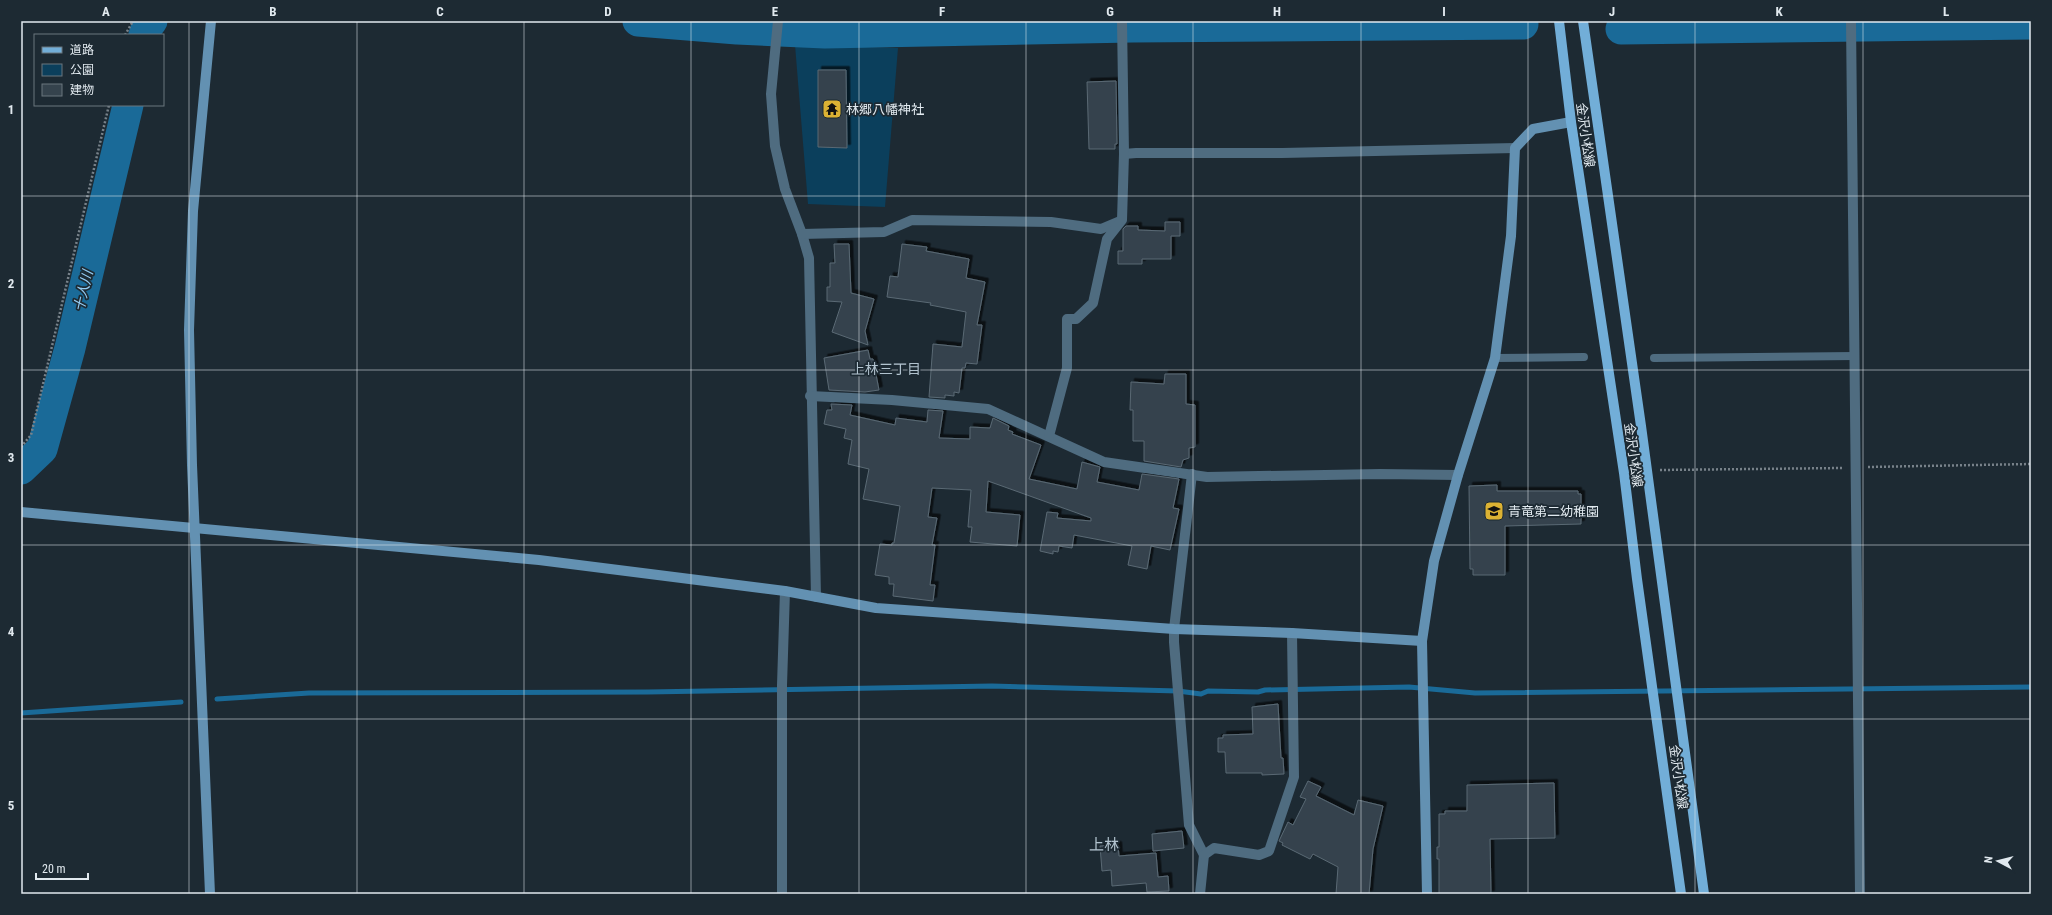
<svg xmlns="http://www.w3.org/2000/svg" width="2052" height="915" font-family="'Roboto Condensed','Noto Sans JP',sans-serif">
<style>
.green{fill:#0b3f5c}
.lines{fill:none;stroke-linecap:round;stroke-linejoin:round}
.stream{stroke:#1a6a98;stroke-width:5}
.river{stroke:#1a6a98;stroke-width:31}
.building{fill:#35434d;stroke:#5a6974;filter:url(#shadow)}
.path{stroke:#78828a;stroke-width:2.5;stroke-dasharray:2 2;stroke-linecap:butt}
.lane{stroke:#4f6c80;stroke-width:8}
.street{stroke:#4f6c80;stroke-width:10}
.secondary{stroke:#6391b2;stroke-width:10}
.primary{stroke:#72aed8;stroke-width:10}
.grid{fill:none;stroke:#e1e9ef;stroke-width:1;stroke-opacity:0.55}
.labels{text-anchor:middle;stroke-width:3.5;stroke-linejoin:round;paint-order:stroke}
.poi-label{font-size:13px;fill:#e1e9ef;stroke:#1d2a33;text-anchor:start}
.street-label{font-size:13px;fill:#e1e9ef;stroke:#1d2a33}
.water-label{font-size:14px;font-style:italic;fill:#95cdf4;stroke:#1d2a33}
.neighbourhood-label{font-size:14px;fill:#b2c3cf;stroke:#1d2a33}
.quarter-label{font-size:15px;fill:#b2c3cf;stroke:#1d2a33}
.neatline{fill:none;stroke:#e1e9ef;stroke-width:1.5}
.grid-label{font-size:13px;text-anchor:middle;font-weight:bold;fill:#e1e9ef}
</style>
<defs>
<filter id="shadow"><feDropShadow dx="3.5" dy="-3.5" stdDeviation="0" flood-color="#0009"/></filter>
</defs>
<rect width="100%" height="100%" fill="#1d2a33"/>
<g class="green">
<path d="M799 21H1009L799 24Z"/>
<path d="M795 45 898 48 885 207 808 204Z"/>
</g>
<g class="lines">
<g class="stream">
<path d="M217 699 309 693 648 692 992 686 1178 691 1201 694 1208 691 1258 692 1265 690 1409 687 1475 693 2031 687"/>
<path d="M21 713 181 702"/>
</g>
<g class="river">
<path d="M638 21 737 29 825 33 1132 27 1523 24"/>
<path d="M1621 29 2031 24"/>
<path d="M144 35 146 29 152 21"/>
<path d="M21 469 42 449 70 348 128 105"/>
</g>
</g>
<g class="building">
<path d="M818 70H846L847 148 818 147Z"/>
<path d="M1116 81 1117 144H1115V149H1089L1087 82Z"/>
<path d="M1165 222H1180V236H1171V259H1142V264H1118V251H1123V229L1126 226H1138V230L1165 231Z"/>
<path d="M834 244H849L851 293 874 299 865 331 868 345 832 332 842 302 827 301V287H830V263H835Z"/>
<path d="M902 244 927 247 926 251 969 259 966 278 985 282 977 325H982L977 364 966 363 965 368H962L959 393 954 392V396L945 395V398L929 397 933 344 962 347 966 312 930 305 931 303 887 297 890 276 898 277Z"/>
<path d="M868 350 870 359H873L879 390 865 392 829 390 824 358Z"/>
<path d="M1165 374H1186V404L1195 405V447L1189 448V458L1183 460 1181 467 1144 461V441H1133V410H1130L1131 382 1164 384Z"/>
<path d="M831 404 852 405 850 415 895 425 896 418 927 422 928 410 943 411 939 438 970 439V427L990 428 993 418 1009 426 1008 430 1013 432 1012 434 1041 445 1029 479 1077 489 1082 462 1100 467 1097 482 1139 490 1142 474 1179 479 1173 508 1179 509 1170 550 1151 546 1147 569 1128 565 1132 546 1074 535 1072 548 1059 546 1058 552 1053 551V554L1040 551 1047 512 1058 513 1057 518 1091 521V518L988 481 986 512 1020 515 1017 546 970 542 972 527H968L971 490 932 488 928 517 937 518 932 545H935L930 585H935L933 601 893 596 894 584H889V577L875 575 880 544 892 545V543H894L900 506 863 499 869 469 848 464 852 440 844 438 846 429 824 424 827 410H832Z"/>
<path d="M1497 485V491H1578V494H1581V524L1505 526V575H1473V569H1470L1469 486Z"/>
<path d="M1278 704 1281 758H1283L1284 774 1262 775V773H1226L1225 752H1218V738H1223V735L1253 734 1252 707Z"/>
<path d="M1308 781 1321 787 1316 796 1354 815 1358 800 1383 806 1373 849 1369 894H1336L1338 867 1313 854 1310 859 1282 845 1283 843 1279 841 1288 822 1293 825 1306 799 1300 797Z"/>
<path d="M1554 783 1555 838 1490 839 1491 894H1439V859H1437V847H1439V814H1445V811H1467V785Z"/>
<path d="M1182 831 1184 848 1153 851 1152 834Z"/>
<path d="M1118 845 1119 856 1156 853 1158 877 1168 876 1169 891 1147 892 1146 883 1112 886 1111 870 1102 871 1100 846Z"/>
</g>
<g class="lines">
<g class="path">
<path d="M125 35 133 21"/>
<path d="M21 447 31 435 109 105"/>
<path d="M1868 467 2031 464"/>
<path d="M1660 470 1843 468"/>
</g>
<g class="lane">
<path d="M1495 358 1584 357"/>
<path d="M1654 358 1855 356"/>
</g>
<g class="street">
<path d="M778 21 771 94 775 146 785 189 802 234 809 258 816 597"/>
<path d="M1851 21 1860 894"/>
<path d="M1124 154 1136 153H1282L1515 148"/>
<path d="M802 234 884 232 912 220 1051 222 1101 229 1120 221"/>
<path d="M810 396 892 400 988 409 1104 462 1207 477 1380 474 1458 475"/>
<path d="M1049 436 1067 368V319H1076L1093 303 1107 239 1122 220 1124 154 1122 21"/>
<path d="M1192 474 1174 629V642L1189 825 1204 855 1200 894"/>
<path d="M1204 855 1214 848 1259 855 1269 851 1294 777 1292 633"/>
<path d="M782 894V685L785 591"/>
</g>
<g class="secondary">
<path d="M21 512 539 560 785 591 876 608 1174 629 1292 633 1422 641"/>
<path d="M210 894 192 465 189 330 193 211 211 21"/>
<path d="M1427 894 1422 641 1434 561 1458 475 1495 358 1511 236 1515 148 1533 129 1571 122"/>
</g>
<g class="primary">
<path d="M1559 21 1571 122 1624 473 1637 579 1681 894"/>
<path d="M1583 21 1641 426 1704 894"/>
</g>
</g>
<path class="grid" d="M189 21V894M357 21V894M524 21V894M691 21V894M859 21V894M1026 21V894M1193 21V894M1361 21V894M1528 21V894M1695 21V894M1863 21V894M21 196H2031M21 370H2031M21 545H2031M21 719H2031"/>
<defs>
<symbol id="temple-square" viewBox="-11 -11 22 22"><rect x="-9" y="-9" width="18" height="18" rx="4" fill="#dcb233" stroke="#1d2a33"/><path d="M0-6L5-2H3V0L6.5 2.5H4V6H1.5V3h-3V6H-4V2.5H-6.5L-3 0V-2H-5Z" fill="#111"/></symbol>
<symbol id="school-square" viewBox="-11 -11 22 22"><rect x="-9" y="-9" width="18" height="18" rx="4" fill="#dcb233" stroke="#1d2a33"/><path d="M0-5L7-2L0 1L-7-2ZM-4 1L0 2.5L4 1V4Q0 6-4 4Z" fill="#111"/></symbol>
</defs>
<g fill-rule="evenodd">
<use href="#temple-square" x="821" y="98" width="22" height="22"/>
<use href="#school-square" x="1483" y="500" width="22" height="22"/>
</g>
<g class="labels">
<g class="poi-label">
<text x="846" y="114">林郷八幡神社</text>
<text x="1508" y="516">青竜第二幼稚園</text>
</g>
<g class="street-label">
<text transform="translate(1586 135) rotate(82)" y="5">金沢小松線</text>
<text transform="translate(1634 455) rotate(82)" y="5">金沢小松線</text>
<text transform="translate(1679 777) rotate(82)" y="5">金沢小松線</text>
</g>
<g class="water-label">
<text transform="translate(83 291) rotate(-77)" y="5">十人川</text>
</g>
<g class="neighbourhood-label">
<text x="886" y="374">上林三丁目</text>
</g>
<g class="quarter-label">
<text x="1104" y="850">上林</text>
</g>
</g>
<rect width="2052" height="915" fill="none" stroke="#1d2a33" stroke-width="44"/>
<rect x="34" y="34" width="130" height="72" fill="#1d2a33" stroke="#6b767e"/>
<rect x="42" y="47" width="20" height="6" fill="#72aed8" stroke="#6b767e"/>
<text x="70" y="54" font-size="12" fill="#e1e9ef">道路</text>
<rect x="42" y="64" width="20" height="12" fill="#0b3f5c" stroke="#6b767e"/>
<text x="70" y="74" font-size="12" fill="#e1e9ef">公園</text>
<rect x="42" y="84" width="20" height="12" fill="#35434d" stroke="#6b767e"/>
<text x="70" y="94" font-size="12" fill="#e1e9ef">建物</text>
<g transform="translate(1998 861) rotate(277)" stroke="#1d2a33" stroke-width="3" paint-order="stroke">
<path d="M0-3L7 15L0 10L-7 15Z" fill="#e1e9ef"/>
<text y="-6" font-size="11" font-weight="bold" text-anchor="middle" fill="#e1e9ef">N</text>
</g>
<path d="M36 873v6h52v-6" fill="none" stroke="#e1e9ef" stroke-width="2"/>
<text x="42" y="873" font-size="12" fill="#e1e9ef" stroke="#1d2a33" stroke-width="3" paint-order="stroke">20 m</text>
<rect x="22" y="22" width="2008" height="871" class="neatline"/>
<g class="grid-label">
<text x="106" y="16">A</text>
<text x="273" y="16">B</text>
<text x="440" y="16">C</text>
<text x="608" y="16">D</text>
<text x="775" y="16">E</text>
<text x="942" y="16">F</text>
<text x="1110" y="16">G</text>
<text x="1277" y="16">H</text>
<text x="1444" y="16">I</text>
<text x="1612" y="16">J</text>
<text x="1779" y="16">K</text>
<text x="1946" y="16">L</text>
<text x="11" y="114">1</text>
<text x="11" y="288">2</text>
<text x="11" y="462">3</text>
<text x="11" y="636">4</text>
<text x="11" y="810">5</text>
</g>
</svg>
